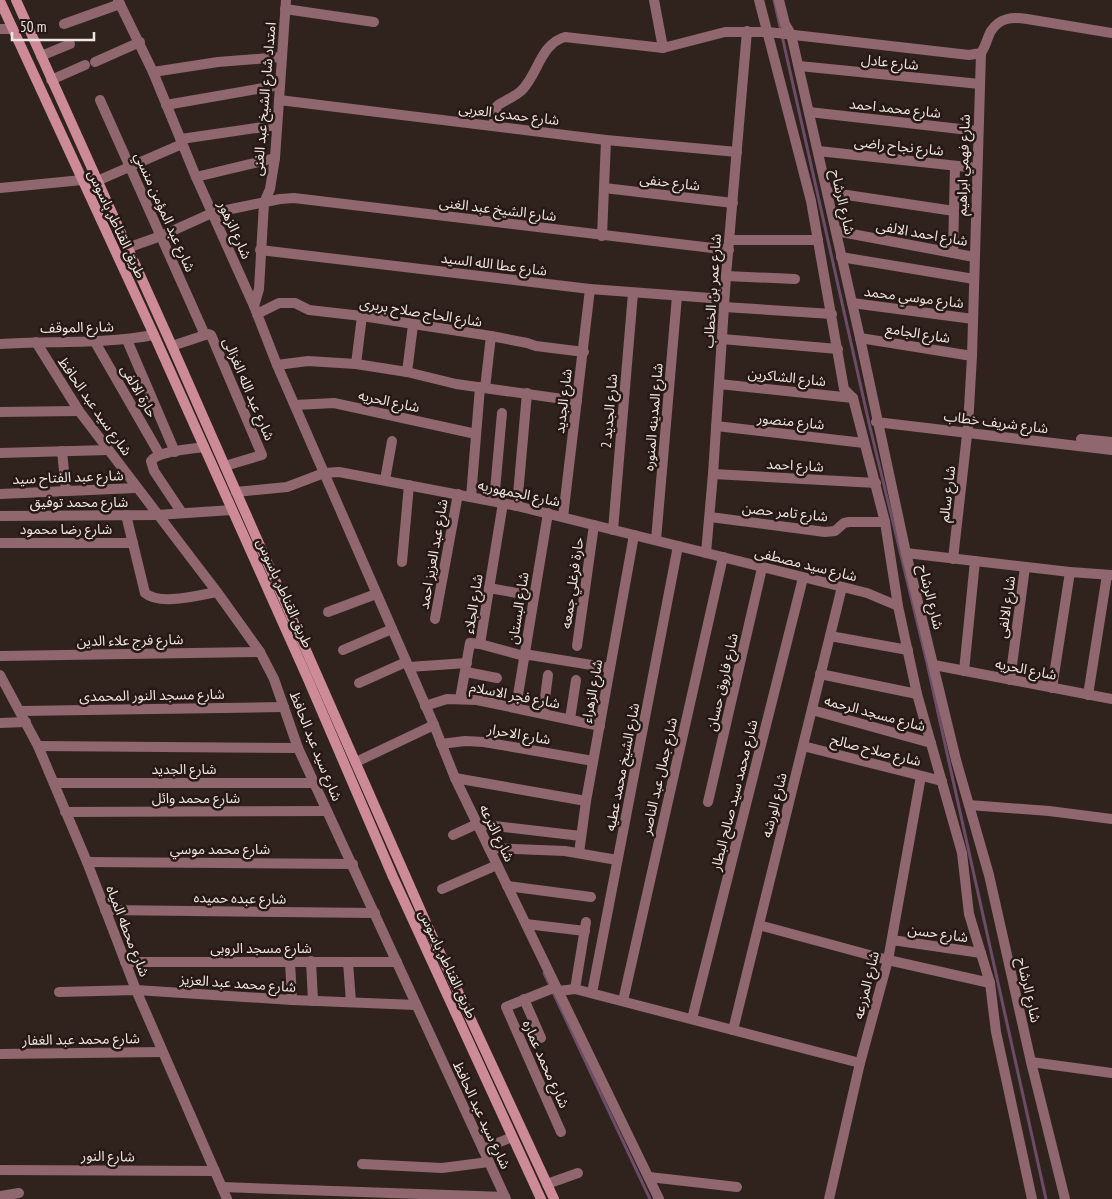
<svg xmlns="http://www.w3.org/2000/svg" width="1112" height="1199" font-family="'PT Sans Narrow','Noto Sans Arabic',sans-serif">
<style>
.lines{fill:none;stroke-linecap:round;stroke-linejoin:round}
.stream{stroke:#6d4c68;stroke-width:3}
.street{stroke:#90676f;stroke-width:10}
.secondary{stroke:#cd8b98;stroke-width:10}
.labels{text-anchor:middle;stroke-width:5;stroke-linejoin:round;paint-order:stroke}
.street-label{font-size:14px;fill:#eee5e1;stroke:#261915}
</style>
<rect width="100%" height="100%" fill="#30231e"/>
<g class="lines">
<g class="stream">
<path d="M774 0 869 423 927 663 1046 1199"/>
<path d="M544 973 650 1199"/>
</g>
<g class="street">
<path d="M118 0 153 72 196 177 254 306 277 365 434 725 455 778 659 1199"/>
<path d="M654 0 663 48"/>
<path d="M759 0 811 201 844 389 853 398 885 522 898 606 917 694 962 853 969 914 990 983 996 1032 1032 1199"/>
<path d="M779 0 785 24 791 34 860 338 906 553 956 760 989 875 1031 1062 1065 1199"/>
<path d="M285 9 374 22"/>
<path d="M64 24 120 4"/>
<path d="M0 29H13"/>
<path d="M41 56 70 44"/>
<path d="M95 62 140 42"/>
<path d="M799 66 980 84"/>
<path d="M153 72 218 62 281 57"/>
<path d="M51 80 85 65"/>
<path d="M100 100 205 335"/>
<path d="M279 100 606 140 737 152"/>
<path d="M166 105 280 85"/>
<path d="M809 112 978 131"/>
<path d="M494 126V117L497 106C504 101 514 97 521 91 538 75 540 44 565 37L663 48 725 32H768L969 55 981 53C986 46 987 38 991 31 1000 17 1013 17 1027 19L1112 33"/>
<path d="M181 139 277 125"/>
<path d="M818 151 977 168"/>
<path d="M196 177 275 158"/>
<path d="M97 181 182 144"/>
<path d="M0 188 82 180"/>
<path d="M604 188 733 203"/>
<path d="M827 192 954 211"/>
<path d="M836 231 974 257"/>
<path d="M602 236 606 140"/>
<path d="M730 240H818"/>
<path d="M127 248 161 236 212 213 280 199 294 198 729 250"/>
<path d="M260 250 590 289 724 299"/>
<path d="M953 253 955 166"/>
<path d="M841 257 974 279"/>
<path d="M726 276 795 279"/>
<path d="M852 303 973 319"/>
<path d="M254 306 259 289 264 203 270 189 275 158 286 0"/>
<path d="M724 307 832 314"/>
<path d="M257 314 279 303H295L309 310 362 316 491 336 527 343 536 346 584 352"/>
<path d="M860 338 972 356"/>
<path d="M722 339 838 349"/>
<path d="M127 340 175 452"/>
<path d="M36 342 79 411 217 592 260 652 274 679 298 748 506 1199"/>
<path d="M95 342 160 455"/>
<path d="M0 344C52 341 103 344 154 335"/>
<path d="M172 346 208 334 211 335 262 455 225 466"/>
<path d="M356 364 362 316"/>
<path d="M277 365 308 361 356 364 407 372 456 384 577 401"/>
<path d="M407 372 413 325"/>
<path d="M719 384 853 398"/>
<path d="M485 388 491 336"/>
<path d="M295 405 334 403 476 434"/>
<path d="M0 412 79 411"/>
<path d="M876 422 1112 450"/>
<path d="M716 426 864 443"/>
<path d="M1081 439 1112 442"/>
<path d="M62 451 66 491"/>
<path d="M0 453 108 450"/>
<path d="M713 474 876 483"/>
<path d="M385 480 392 441"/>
<path d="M236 492 287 487 324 473 339 472 517 506 867 593 898 606"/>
<path d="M0 494 136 488"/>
<path d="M471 497 480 387"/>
<path d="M494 501 502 413"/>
<path d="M517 506 527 393"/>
<path d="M182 513 154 471 151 461C158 451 191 449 204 447"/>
<path d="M126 515 145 593C160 606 199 595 217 592"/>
<path d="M0 516 157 515 232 510"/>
<path d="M563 517 590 289"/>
<path d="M710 517 825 532 835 531 844 523 849 522H885"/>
<path d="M613 530 633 293"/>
<path d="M656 540 677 296"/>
<path d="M0 543H133"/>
<path d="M706 553 713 474 726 276 747 31"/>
<path d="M906 553 1070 572 1112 575"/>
<path d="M953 559 968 426 972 356 981 53"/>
<path d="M402 562 409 485"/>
<path d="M489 588 534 596"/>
<path d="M328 612 376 594"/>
<path d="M435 619 458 494"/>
<path d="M830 636 908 650"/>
<path d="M480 644 524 656 530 655 610 668"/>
<path d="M577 646 594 525"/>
<path d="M343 650 392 629"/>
<path d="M0 656 260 652"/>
<path d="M934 665 1112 699"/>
<path d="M409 667 467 663"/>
<path d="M964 671 975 561"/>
<path d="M466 672 497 678"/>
<path d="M820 674 917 694"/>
<path d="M0 675 38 746 87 862 136 990 227 1199"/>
<path d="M1010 680 1025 567"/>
<path d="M359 683 406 662"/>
<path d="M1052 688 1070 572"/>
<path d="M1088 695 1107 575"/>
<path d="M460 699 470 643 480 644 503 503"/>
<path d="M425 706 447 699 477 700 600 726"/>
<path d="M516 707 548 513"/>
<path d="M812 710 931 743"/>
<path d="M20 711 284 707"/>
<path d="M543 713 548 675"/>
<path d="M570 719 576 680"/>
<path d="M0 723 26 722"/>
<path d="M441 744 465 741 484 742 593 761"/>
<path d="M38 746 298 748"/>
<path d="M803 746 942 781"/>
<path d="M356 762 434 725"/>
<path d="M455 778 586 801"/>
<path d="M54 783H315"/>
<path d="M708 802 762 568"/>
<path d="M969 805 1049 811 1112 819"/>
<path d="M65 812 327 811"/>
<path d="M453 835 477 824 581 836"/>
<path d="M489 848 565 851 617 860"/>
<path d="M579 853 586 801 634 535"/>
<path d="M87 862 353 864"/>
<path d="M507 886 591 897"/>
<path d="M442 889 497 865"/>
<path d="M105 910 375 913"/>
<path d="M526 924 585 931"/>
<path d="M759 925 888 960 990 983"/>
<path d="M892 940 981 953"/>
<path d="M290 961 292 1000"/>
<path d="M311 961 313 1001"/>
<path d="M125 962H397"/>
<path d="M348 962 351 1002"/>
<path d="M556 987 506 1007 561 1132"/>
<path d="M575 989 586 922"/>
<path d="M558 991 575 989 860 1063"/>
<path d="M59 992 136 990 292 1000 416 1005"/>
<path d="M592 993 678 546"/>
<path d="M524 999 541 1038"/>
<path d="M623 1001 723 557"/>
<path d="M692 1019 803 578"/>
<path d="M733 1030 842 587"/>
<path d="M0 1054 162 1052"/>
<path d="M1031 1062 1112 1073"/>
<path d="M483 1149 512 1137"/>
<path d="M362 1164 442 1168 489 1162"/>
<path d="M0 1170 215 1171"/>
<path d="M649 1177 737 1187"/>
<path d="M547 1184 578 1173"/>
<path d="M222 1187 505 1197"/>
<path d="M0 1196 19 1193"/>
<path d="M829 1199 860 1063 888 960 921 776"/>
</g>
<g class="secondary">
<path d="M16 0 172 346 428 927 554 1199"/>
<path d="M0 1 154 335 307 677 393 877 541 1199"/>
</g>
</g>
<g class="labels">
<g class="street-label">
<text transform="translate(890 62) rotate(6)" y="5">شارع عادل</text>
<text transform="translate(264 99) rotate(-85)" y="5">امتداد شارع الشيخ عبد الغنى</text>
<text transform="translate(895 108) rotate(6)" y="5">شارع محمد احمد</text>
<text transform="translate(509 114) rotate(7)" y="5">شارع حمدى العربى</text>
<text transform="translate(899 146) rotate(6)" y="5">شارع نجاح راضى</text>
<text transform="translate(963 165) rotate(-88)" y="5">شارع فهمي ابراهيم</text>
<text transform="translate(670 182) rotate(7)" y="5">شارع حنفى</text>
<text transform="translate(843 202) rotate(77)" y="5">شارع الرشاح</text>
<text transform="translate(498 209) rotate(7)" y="5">شارع الشيخ عبد الغنى</text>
<text transform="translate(165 212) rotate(66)" y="5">شارع عبد المؤمن منسي</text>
<text transform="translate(117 224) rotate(65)" y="5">طريق القناطر, باسوس</text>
<text transform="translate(235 230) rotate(66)" y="5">شارع الزهور</text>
<text transform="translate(922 233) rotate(10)" y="5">شارع احمد الالفى</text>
<text transform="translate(494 264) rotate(7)" y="5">شارع عطا الله السيد</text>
<text transform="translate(712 291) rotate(-86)" y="5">شارع عمر بن الخطاب</text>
<text transform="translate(914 297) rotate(7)" y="5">شارع موسي محمد</text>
<text transform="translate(421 312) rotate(9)" y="5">شارع الحاج صلاح بربرى</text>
<text transform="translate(77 327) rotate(-1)" y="5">شارع الموقف</text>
<text transform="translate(918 333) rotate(9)" y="5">شارع الجامع</text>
<text transform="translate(787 377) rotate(6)" y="5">شارع الشاكرين</text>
<text transform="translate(249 389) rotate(67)" y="5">شارع عبد الله الغزالى</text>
<text transform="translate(139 391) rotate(60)" y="5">حارة الالفى</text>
<text transform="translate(389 401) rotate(12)" y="5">شارع الحريه</text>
<text transform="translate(563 401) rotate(-83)" y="5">شارع الجديد</text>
<text transform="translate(95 406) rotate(55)" y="5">شارع سيد عبد الحافظ</text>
<text transform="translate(609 411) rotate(-85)" y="5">شارع الجديد 2</text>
<text transform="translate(653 417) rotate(-85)" y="5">شارع المدينه المنوره</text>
<text transform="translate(791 421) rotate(6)" y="5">شارع منصور</text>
<text transform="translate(996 422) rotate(7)" y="5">شارع شريف خطاب</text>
<text transform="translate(795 465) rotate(3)" y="5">شارع احمد</text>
<text transform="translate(68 477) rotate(-2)" y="5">شارع عبد الفتاح سيد</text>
<text transform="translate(519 493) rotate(12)" y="5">شارع الجمهوريه</text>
<text transform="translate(947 494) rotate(-83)" y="5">شارع سالم</text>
<text x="79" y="507">شارع محمد توفيق</text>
<text transform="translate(785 512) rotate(6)" y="5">شارع تامر حصن</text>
<text x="66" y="534">شارع رضا محمود</text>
<text transform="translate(433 554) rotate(-80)" y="5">شارع عبد العزيز احمد</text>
<text transform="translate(806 564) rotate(14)" y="5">شارع سيد مصطفى</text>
<text transform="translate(572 583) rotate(-82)" y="5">حارة فرغلي جمعه</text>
<text transform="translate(285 593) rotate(66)" y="5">طريق القناطر, باسوس</text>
<text transform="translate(931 597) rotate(76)" y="5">شارع الرشاح</text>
<text transform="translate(473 604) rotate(-81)" y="5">شارع الجلاء</text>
<text transform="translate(1006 607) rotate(-82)" y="5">شارع الالفى</text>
<text transform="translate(518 608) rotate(-81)" y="5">شارع البستان</text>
<text transform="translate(130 640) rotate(-1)" y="5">شارع فرج علاء الدين</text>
<text transform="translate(1026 669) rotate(11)" y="5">شارع الحريه</text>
<text transform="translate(722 682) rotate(-77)" y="5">شارع فاروق حسان</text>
<text transform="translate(592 691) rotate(-80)" y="5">شارع الزهراء</text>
<text transform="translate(152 695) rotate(-1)" y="5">شارع مسجد النور المحمدى</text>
<text transform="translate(515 695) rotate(11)" y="5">شارع فجر الاسلام</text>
<text transform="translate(875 713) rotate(15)" y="5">شارع مسجد الرحمه</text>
<text transform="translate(519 734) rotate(10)" y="5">شارع الاحرار</text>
<text transform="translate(316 746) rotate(68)" y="5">شارع سيد عبد الحافظ</text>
<text transform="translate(876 750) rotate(14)" y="5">شارع صلاح صالح</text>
<text transform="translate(622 767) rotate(-79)" y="5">شارع الشيخ محمد عطيه</text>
<text x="184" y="774">شارع الجديد</text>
<text transform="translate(659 776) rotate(-77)" y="5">شارع جمال عبد الناصر</text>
<text transform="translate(734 795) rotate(-76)" y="5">شارع محمد سيد صالح البطار</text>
<text x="196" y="803">شارع محمد وائل</text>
<text transform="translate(774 805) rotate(-76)" y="5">شارع الورشه</text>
<text transform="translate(497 833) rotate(64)" y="5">شارع الترعه</text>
<text x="220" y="854">شارع محمد موسي</text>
<text transform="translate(240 898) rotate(1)" y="5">شارع عبده حميده</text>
<text transform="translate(128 931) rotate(69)" y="5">شارع محطه المياه</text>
<text transform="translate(938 933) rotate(8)" y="5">شارع حسن</text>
<text x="261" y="953">شارع مسجد الروبى</text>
<text transform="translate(448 964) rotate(65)" y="5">طريق القناطر, باسوس</text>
<text transform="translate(238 983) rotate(4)" y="5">شارع محمد عبد العزيز</text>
<text transform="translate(866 985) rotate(-76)" y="5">شارع المزرعه</text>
<text transform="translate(1029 990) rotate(77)" y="5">شارع الرشاح</text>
<text transform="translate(81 1039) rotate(-1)" y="5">شارع محمد عبد الغفار</text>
<text transform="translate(546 1064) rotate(66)" y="5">شارع محمد عماره</text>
<text transform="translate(482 1115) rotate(65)" y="5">شارع سيد عبد الحافظ</text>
<text transform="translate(108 1156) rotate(1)" y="5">شارع النور</text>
</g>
</g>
<path d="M12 32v8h82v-8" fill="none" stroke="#eee5e1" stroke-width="2.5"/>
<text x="20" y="32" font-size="15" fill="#eee5e1" stroke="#261915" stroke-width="4" paint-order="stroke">50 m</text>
</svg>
